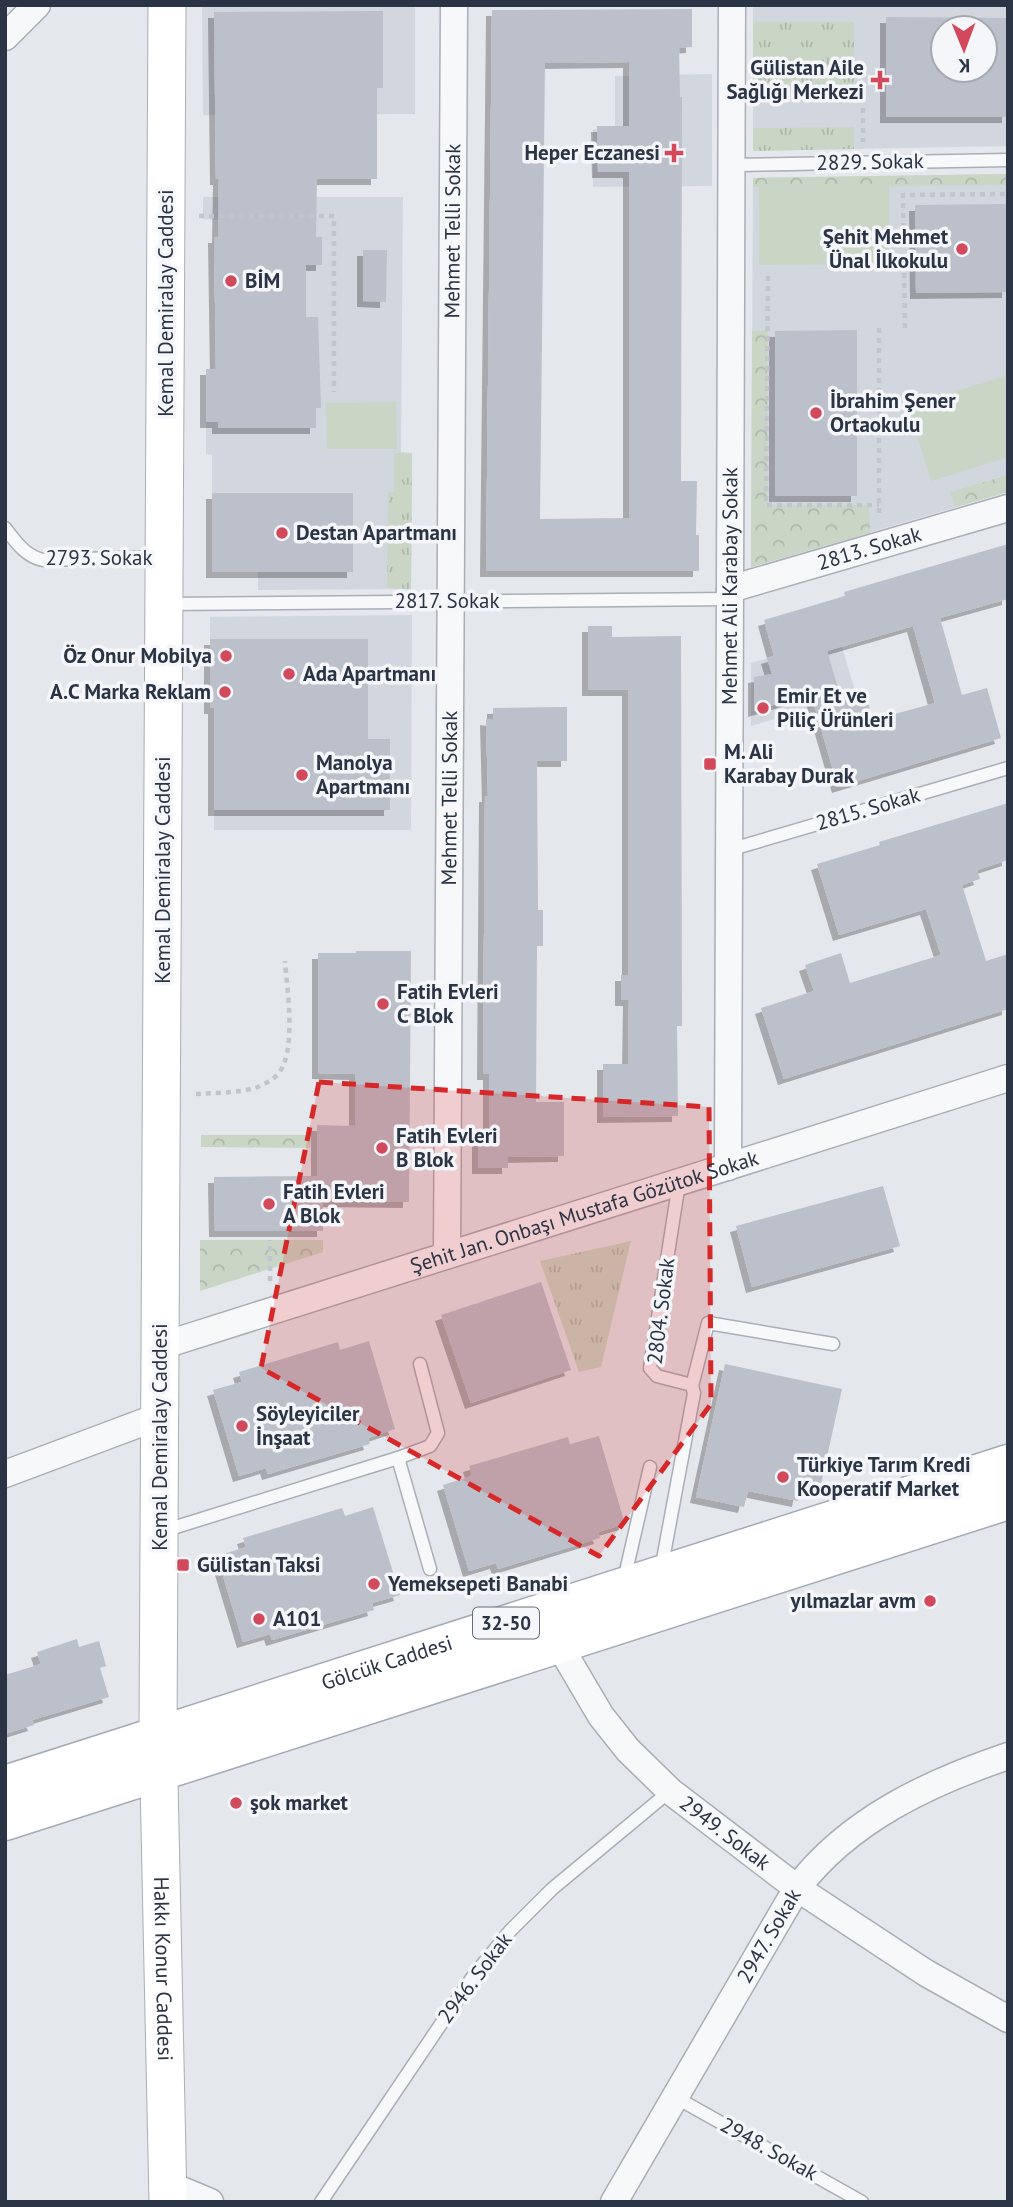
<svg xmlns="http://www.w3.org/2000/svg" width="1013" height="2207" font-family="'PT Sans',sans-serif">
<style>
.built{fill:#d2d6de;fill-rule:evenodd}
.grass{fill:url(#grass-tufts)}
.forest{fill:url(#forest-crowns)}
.pitch{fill:#c9d6c5}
.building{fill:#bbc0ca;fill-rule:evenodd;filter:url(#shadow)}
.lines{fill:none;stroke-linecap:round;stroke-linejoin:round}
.lane-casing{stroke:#a9aeb7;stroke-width:15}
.street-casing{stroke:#a9aeb7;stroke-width:29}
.secondary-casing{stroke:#a9aeb7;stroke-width:39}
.primary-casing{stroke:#a3abb8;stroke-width:41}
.path{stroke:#c2c5cb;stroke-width:4.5;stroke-dasharray:5 5;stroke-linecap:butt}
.lane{stroke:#f7f8fa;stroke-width:12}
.street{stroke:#f7f8fa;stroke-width:26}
.secondary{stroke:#fff;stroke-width:37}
.primary{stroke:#fff;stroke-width:38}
.marked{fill:#d62828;fill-opacity:0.2;stroke:#d62828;stroke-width:5;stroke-dasharray:14 9;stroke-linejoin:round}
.poi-dot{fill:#d1495b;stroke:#f4f6f9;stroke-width:2.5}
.labels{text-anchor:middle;stroke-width:7;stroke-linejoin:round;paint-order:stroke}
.shield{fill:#f4f6f9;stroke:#676e7b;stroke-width:2}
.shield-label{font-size:19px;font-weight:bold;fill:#2b3445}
.poi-label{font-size:21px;font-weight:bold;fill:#2b3445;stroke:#f4f6f9;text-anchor:start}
.street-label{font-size:21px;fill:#2b3445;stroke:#f4f6f9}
</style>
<defs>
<pattern id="grass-tufts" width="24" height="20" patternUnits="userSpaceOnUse" patternTransform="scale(1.75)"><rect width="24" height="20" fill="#c9d6c5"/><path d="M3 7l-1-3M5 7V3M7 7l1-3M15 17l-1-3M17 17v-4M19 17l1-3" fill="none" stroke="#adb8ab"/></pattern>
<pattern id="forest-crowns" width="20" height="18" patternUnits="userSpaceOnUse" patternTransform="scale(1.75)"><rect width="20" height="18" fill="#c9d6c5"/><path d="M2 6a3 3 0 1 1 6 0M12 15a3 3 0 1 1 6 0" fill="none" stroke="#adb8ab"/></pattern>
<filter id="shadow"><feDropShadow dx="-6" dy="6" stdDeviation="0" flood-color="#0004"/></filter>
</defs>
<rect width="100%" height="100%" fill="#e4e7ec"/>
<g class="built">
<path d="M202 5H415V114L203 115Z"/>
<path d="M753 5H1008V146L753 151ZM943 28H985V70H943Z"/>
<path d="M712 74V186L593 187V129H615V76Z"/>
<path d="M1008 174V492L751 567 753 178Z"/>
<path d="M203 197H403L401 452 412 453 411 589 258 590V572H212V455L206 454V369H218V264H214V237H218L219 220 203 219Z"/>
<path d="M412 615 411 830H214V708H210V617Z"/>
<path d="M839 637 856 694 751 726V663Z"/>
</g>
<g class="grass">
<path d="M753 22H854V89L753 90Z"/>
<path d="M854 127V149L753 151V128Z"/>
<path d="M394 453H412L411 589 387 588 388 492H394Z"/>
<path d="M631 1241 601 1367 579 1372 540 1261Z"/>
</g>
<g class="forest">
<path d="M1008 174V185L753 187V178Z"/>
<path d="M768 330 767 505H869L870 533 751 567 752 331Z"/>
<path d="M1008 475V492L955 507 950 492Z"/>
<path d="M201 1135H311L310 1148 201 1147Z"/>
<path d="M200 1240H323V1252L200 1291Z"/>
</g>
<g class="pitch">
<path d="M889 186V264L759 265V187Z"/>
<path d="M1008 375V457L931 481 908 406Z"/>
<path d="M396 402 397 449H327L326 403Z"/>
</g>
<g class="building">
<path d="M692 9V47L679 48 680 97H682L681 481H697L696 535H699V571H486L492 10ZM629 62V126H597L598 172H629V518L540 519 545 63Z"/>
<path d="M383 11V88H377V179H317L316 237H322V265H306V317H318L321 408H316V428H218V422H206V369H216L214 237H218L219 179H216L214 12Z"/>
<path d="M886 17 1008 18V117H886ZM943 28H985V70H943Z"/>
<path d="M1008 204V292L916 293 915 205Z"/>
<path d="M363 250H387L386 302 363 301Z"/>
<path d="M857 330V496H775V331Z"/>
<rect x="212" y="493" width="141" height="79"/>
<path d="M1008 544V599L940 618 962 695 987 688 1001 738 838 787 811 694 754 711V677L772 674 767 658 774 656 764 620 845 596 844 592ZM913 626 935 703 873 720 867 699 850 705 849 699 842 701 827 651Z"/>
<path d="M588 626H612V637L681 636 682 1026H677L678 1116 603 1117V1064H628L629 1000H621V975H628V690H588Z"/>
<path d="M210 639H368V739H390V810H214V708H210Z"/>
<path d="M567 707V761H537L538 910H543V946H537L536 1102H564V1156L508 1157V1168H478V1130H489V1074H483L485 796H488L486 719 493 720V708Z"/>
<path d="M1008 803V860L977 870 980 879 962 885 986 961 1008 954V1009L784 1079 761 1008 814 991 805 965 841 953 850 983 941 955 926 909 839 935 817 864 880 845 879 842Z"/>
<path d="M356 951H411L409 1202 323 1201V1231H215L214 1177 317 1176V1125L355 1126V1074L318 1073V953H356Z"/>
<path d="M883 1186 900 1246 752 1287 736 1226Z"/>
<path d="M541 1282 571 1370 471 1403 441 1315Z"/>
<path d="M369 1341 395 1429 368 1438 370 1444 268 1474 266 1468 239 1476 213 1390 242 1382 239 1372 338 1342 340 1350Z"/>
<path d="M725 1364 842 1389 821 1484 802 1480 798 1501 748 1491 744 1507 696 1497Z"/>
<path d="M599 1436 625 1524 598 1532 600 1538 498 1569 496 1563 469 1571 443 1485 472 1476 469 1466 568 1437 570 1444Z"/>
<path d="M373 1507 400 1595 372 1603 374 1610 272 1640 270 1634 243 1642 217 1556 246 1547 243 1538 342 1508 345 1516Z"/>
<path d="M77 1639 79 1647 99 1641 106 1666 100 1668 109 1697 32 1720 34 1725 5 1734V1675L41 1664 37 1652Z"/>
</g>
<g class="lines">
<defs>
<g id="lane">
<path d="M732 165 1008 160"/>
<path d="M5 528C16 542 25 556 43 560L159 557"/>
<path d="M167 604 730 599"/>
<path d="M729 850 1008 768"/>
<path d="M692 1386 708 1323 833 1344"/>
<path d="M398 1458 430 1569"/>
<path d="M163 1531 398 1458 430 1446 438 1433 420 1364"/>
<path d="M661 1570 694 1393 692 1386 688 1384 657 1376 650 1368 679 1183"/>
<path d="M624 1580 650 1467"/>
<path d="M675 2097 862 2202"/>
<path d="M321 2202 474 1975 510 1931 552 1889 670 1791"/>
</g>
<g id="street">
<path d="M5 37 37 5"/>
<path id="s1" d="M730 589 1008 508"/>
<path id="s2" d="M728 1167 732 5"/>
<path id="s3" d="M447 1255 454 5"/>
<path id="s4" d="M161 1346 1008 1078"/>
<path d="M5 1474 160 1416"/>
<path id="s5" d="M558 1643 601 1716 628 1750 670 1791 797 1888 926 1973 1008 2019"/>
<path d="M167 2184 210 2202"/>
<path id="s6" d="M614 2202 797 1888C849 1820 928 1783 1008 1756"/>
</g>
<g id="secondary">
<path id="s7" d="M167 5 158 1734 168 2202"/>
</g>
<g id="primary">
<path id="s8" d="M5 1785 1008 1464"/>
<path d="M5 1821 1008 1500"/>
</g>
</defs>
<use href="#lane" class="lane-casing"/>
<use href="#street" class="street-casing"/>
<use href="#secondary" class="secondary-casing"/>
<use href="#primary" class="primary-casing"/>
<g class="path">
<path d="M863 108V142"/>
<path d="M199 216H334V392"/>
<path d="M768 276 766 505H879"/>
<path d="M879 328V516"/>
<path d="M905 328 903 195 1008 194"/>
<path d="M196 1094C215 1093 237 1093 255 1088 263 1085 273 1080 278 1074 297 1052 287 989 285 961"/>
<path d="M270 1281V1240"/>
</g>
<use href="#lane" class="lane"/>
<use href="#street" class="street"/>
<use href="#secondary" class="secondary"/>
<use href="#primary" class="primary"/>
</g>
<path class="marked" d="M319 1082 709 1107 711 1404 599 1556 261 1368Z"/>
<g class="poi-dot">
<path d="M876.5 69.5h7v7h7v7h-7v7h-7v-7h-7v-7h7z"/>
<path d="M670.5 142.5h7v7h7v7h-7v7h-7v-7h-7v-7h7z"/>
<circle cx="962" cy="249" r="7"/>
<circle cx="231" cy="281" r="7"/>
<circle cx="816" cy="413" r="7"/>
<circle cx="282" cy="533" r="7"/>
<circle cx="226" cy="656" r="7"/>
<circle cx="289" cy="674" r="7"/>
<circle cx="225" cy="692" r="7"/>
<circle cx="763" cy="708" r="7"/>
<rect x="703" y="757" width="14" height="14" rx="3.5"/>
<circle cx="302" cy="775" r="7"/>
<circle cx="383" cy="1004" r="7"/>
<circle cx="382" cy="1148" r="7"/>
<circle cx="269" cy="1204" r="7"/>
<circle cx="242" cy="1426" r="7"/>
<circle cx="783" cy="1477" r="7"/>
<rect x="176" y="1558" width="14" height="14" rx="3.5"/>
<circle cx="374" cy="1584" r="7"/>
<circle cx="930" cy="1601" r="7"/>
<circle cx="259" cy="1619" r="7"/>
<circle cx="236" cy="1803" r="7"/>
</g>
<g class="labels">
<rect class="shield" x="473" y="1607.5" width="66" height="31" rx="5"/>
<g class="shield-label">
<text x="506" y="1630">32-50</text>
</g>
<g class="poi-label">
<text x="864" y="75" text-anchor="end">Gülistan Aile<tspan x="864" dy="24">Sağlığı Merkezi</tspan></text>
<text x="660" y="160" text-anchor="end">Heper Eczanesi</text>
<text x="948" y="244" text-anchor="end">Şehit Mehmet<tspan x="948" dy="24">Ünal İlkokulu</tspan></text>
<text x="245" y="288">BİM</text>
<text x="830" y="408">İbrahim Şener<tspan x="830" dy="24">Ortaokulu</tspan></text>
<text x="296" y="540">Destan Apartmanı</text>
<text x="212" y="663" text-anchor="end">Öz Onur Mobilya</text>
<text x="303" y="681">Ada Apartmanı</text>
<text x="211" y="699" text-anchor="end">A.C Marka Reklam</text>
<text x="777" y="703">Emir Et ve<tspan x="777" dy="24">Piliç Ürünleri</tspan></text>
<text x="724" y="759">M. Ali<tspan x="724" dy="24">Karabay Durak</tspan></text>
<text x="316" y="770">Manolya<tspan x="316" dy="24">Apartmanı</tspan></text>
<text x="397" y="999">Fatih Evleri<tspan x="397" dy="24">C Blok</tspan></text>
<text x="396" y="1143">Fatih Evleri<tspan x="396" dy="24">B Blok</tspan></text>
<text x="283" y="1199">Fatih Evleri<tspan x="283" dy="24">A Blok</tspan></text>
<text x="256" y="1421">Söyleyiciler<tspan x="256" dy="24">İnşaat</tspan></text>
<text x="797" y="1472">Türkiye Tarım Kredi<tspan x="797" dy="24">Kooperatif Market</tspan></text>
<text x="197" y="1572">Gülistan Taksi</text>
<text x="388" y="1591">Yemeksepeti Banabi</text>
<text x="916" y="1608" text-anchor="end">yılmazlar avm</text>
<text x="273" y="1626">A101</text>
<text x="250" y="1810">şok market</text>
</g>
<g class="street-label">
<text transform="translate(870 162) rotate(-1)" y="7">2829. Sokak</text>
<text dy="7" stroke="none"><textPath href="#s3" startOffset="1024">Mehmet Telli Sokak</textPath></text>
<text transform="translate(166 303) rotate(-90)" y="7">Kemal Demiralay Caddesi</text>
<text dy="7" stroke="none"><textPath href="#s1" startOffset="145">2813. Sokak</textPath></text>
<text x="99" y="565">2793. Sokak</text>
<text dy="7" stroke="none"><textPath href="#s2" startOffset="581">Mehmet Ali Karabay Sokak</textPath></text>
<text x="447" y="608">2817. Sokak</text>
<text dy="7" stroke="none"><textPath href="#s3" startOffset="457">Mehmet Telli Sokak</textPath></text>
<text transform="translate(868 809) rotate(-16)" y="7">2815. Sokak</text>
<text transform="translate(163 870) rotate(-90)" y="7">Kemal Demiralay Caddesi</text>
<text dy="7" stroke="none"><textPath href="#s4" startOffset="444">Şehit Jan. Onbaşı Mustafa Gözütok Sokak</textPath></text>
<text transform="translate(661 1311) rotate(-83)" y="7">2804. Sokak</text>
<text transform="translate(160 1437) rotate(-90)" y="7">Kemal Demiralay Caddesi</text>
<text dy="7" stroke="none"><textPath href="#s8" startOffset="401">Gölcük Caddesi</textPath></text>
<text dy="7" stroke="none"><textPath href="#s5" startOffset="256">2949. Sokak</textPath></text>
<text dy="7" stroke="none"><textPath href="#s6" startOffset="308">2947. Sokak</textPath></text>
<text dy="7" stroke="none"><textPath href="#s7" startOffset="1964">Hakkı Konur Caddesi</textPath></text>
<text transform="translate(475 1978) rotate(-53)" y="7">2946. Sokak</text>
<text transform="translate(769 2149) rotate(29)" y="7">2948. Sokak</text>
</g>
</g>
<rect width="1013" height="2207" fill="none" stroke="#2b3445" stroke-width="14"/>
<g transform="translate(964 49) rotate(179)"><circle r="33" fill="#f4f6f9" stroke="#a4a8b1" stroke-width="2"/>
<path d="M0-5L12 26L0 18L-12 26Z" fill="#d1495b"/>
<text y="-10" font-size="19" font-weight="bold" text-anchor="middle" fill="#2b3445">K</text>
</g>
</svg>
